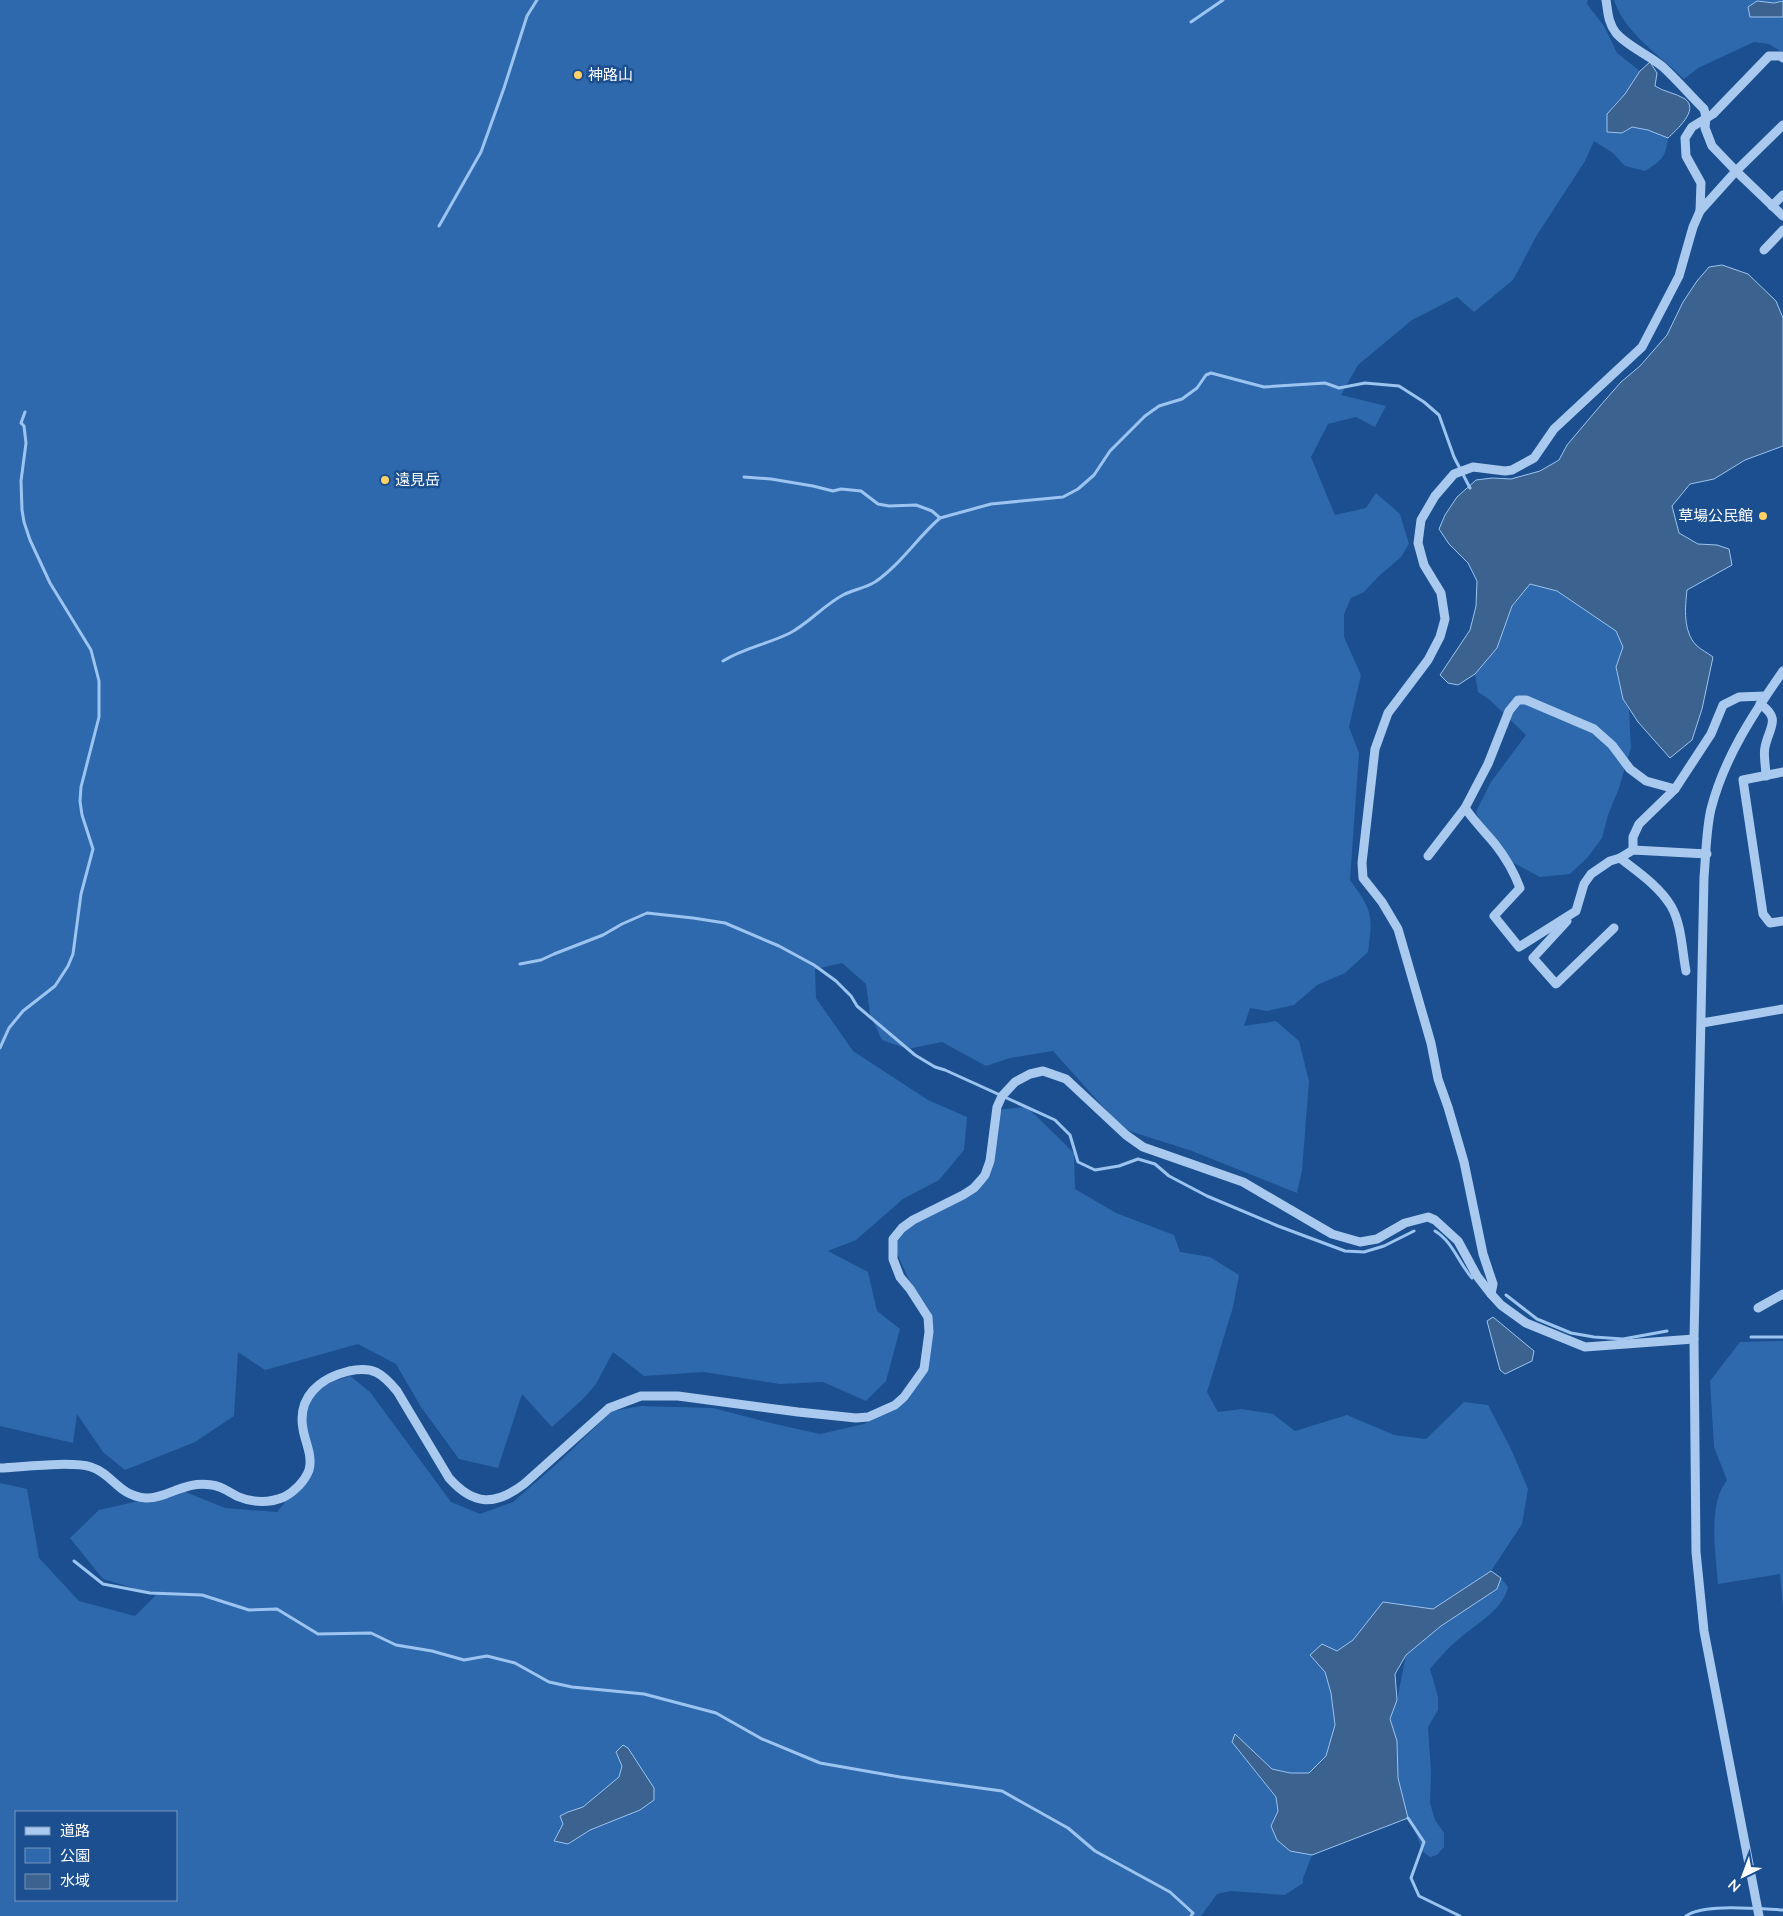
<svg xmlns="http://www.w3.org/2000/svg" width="1783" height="1916" font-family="Lato,'Noto Sans JP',sans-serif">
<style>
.green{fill:#2e69ad;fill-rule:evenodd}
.water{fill:#3c6290;stroke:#9cc4f0}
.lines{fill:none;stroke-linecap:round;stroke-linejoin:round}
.stream{stroke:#9cc4f0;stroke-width:3}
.minor{stroke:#a9c9ee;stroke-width:9}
.poi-dot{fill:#ffd166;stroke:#1b4f8f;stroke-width:2}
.labels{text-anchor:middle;stroke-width:5;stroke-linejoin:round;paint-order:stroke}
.poi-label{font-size:15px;fill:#fff;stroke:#1b4f8f;text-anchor:start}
</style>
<rect width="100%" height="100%" fill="#1b4f8f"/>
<g class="green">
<path d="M0 0H1588L1587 4 1604 26 1617 53 1640 71 1625 94 1612 107 1622 133 1632 127 1648 130 1668 138C1666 157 1661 161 1645 171L1625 166 1613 153 1594 141 1585 161 1537 235 1513 280 1474 312 1457 297 1412 320 1358 365 1341 395 1386 406 1375 427 1356 417 1328 424 1311 457 1335 515 1366 508 1376 493 1400 514 1409 544 1401 557 1379 576 1364 592 1351 598 1344 614V637L1361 675 1349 727 1359 753 1350 880C1373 911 1373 916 1368 952L1345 973 1317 985 1294 1005 1267 1011 1250 1008 1244 1026 1276 1021 1299 1041 1309 1081 1302 1171 1297 1193 1192 1151 1123 1129 1053 1051 1010 1058 986 1066 942 1042 908 1049 882 1040 870 1014 866 984 842 963 815 969 816 998 853 1051 928 1100 967 1117 964 1150 939 1180 903 1199 856 1240 828 1251 868 1272 877 1311 900 1329 886 1381 866 1401 823 1382 780 1384 704 1372 644 1376 613 1352 596 1384 583 1399 552 1427 522 1394 498 1468 459 1459 421 1407 396 1364 358 1344 265 1370 238 1352 234 1416 195 1442 125 1470 103 1452 77 1414 73 1443 0 1426Z"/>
<path d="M1614 0H1783L1774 3 1757 1 1750 17H1783V53L1769 44 1754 42 1698 68 1684 79C1659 54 1626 35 1614 0Z"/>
<path d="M1530 584 1557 591 1616 631 1624 647 1616 667 1623 699 1629 710 1631 748 1619 788 1608 815 1602 838 1588 857 1570 874 1540 877 1514 863 1491 844 1476 812 1491 782 1526 735 1490 700 1478 692 1475 674 1497 648 1512 606Z"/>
<path d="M1027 1107 1074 1153 1075 1189 1116 1213 1174 1235 1180 1252 1210 1257 1239 1275 1233 1307 1207 1392 1218 1412 1242 1409 1273 1414 1295 1431 1347 1415 1394 1435 1426 1439 1464 1402 1488 1405 1511 1449 1528 1489 1522 1524 1491 1571 1433 1609 1383 1602 1353 1640 1337 1651 1311 1654 1325 1672 1331 1693 1335 1725 1326 1756 1309 1773H1290L1272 1769 1235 1735 1232 1742 1276 1797 1278 1811 1271 1826 1290 1851 1312 1855 1303 1878V1883L1285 1895 1231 1891 1217 1894 1201 1916H0V1483L27 1489 39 1558 79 1601 135 1616 156 1595 103 1579 70 1538 99 1510 183 1491 225 1508 277 1512 306 1477 307 1446 302 1408 323 1385 350 1376 370 1392 451 1502 480 1514 513 1502 560 1461 612 1411 641 1406 713 1408 775 1424 820 1434 864 1424 908 1400 927 1368 931 1312 909 1280 895 1249 899 1227 960 1194 984 1171 996 1110ZM16 1812H176V1900H16Z"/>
<path d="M1783 1341V1609L1780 1574 1718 1584C1716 1553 1707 1506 1727 1480L1714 1447 1710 1381 1740 1342Z"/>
<path d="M1501 1578 1508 1587C1503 1610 1477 1623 1460 1638 1449 1647 1439 1658 1430 1669L1438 1697V1710L1428 1727 1431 1772 1430 1803 1435 1820 1444 1833V1847L1437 1855 1430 1857 1423 1852 1417 1836 1408 1818 1398 1778 1397 1741 1390 1719 1397 1700 1406 1655 1441 1626 1497 1589Z"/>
</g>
<g class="water">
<path d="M1757 1 1774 3 1783 1V17H1750L1748 7Z"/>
<path d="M1650 62 1657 73 1655 86C1664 92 1676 93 1685 99 1700 110 1676 130 1668 138L1648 130 1632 127 1622 133 1607 132V114L1625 94 1640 71Z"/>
<path d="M1722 265 1748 274 1776 301 1783 318V446L1745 460 1714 479 1690 484 1672 506 1679 533 1698 544 1717 545 1729 549 1732 565 1687 590C1685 608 1683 631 1696 645 1701 650 1708 653 1713 657L1702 709 1692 740 1670 758 1638 722 1623 699 1616 667 1623 647 1616 631 1557 591 1530 584 1512 606 1497 648 1475 674 1458 685 1448 683 1440 675 1470 630 1476 606 1477 581 1468 563 1449 544 1439 529 1445 515 1457 497 1476 480 1492 478 1511 479 1540 471 1559 460 1567 445 1600 406 1621 382 1640 366 1667 335 1683 302 1697 281 1709 267Z"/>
<path d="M1493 1317 1534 1351 1532 1361 1505 1374 1500 1370 1487 1321Z"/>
<path d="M1491 1571 1501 1578 1497 1589 1441 1626 1406 1655 1395 1674 1397 1700 1390 1719 1397 1741 1398 1778 1408 1818 1312 1855 1290 1851 1277 1840 1271 1826 1278 1811 1276 1797 1232 1742 1235 1734 1272 1769 1290 1773H1309L1326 1756 1335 1725 1331 1693 1325 1672 1310 1655 1322 1644 1337 1651 1353 1640 1383 1602 1433 1609Z"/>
<path d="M623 1745 628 1748 654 1788V1800L640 1810 590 1830 568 1844 554 1841 563 1824 560 1816 568 1812 583 1807 619 1777 622 1766 616 1752Z"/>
</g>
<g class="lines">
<g class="stream">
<path d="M1191 22 1223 0"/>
<path d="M439 226 481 152 504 88 527 16 537 0"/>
<path d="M744 477 771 479 813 486 833 491 841 489 861 491 878 504 889 506 916 505 932 511 940 518 991 504 1063 497 1078 489 1094 475 1110 451 1145 416 1159 406 1182 399 1197 388 1206 375 1211 373 1264 387 1325 383 1339 388 1365 383 1399 386 1424 402 1439 415 1454 457 1470 488"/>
<path d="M723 661C744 648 768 644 790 633 809 623 824 605 843 595 853 590 865 588 875 582 900 565 917 538 940 518"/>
<path d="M520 964 541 960 554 954 603 935 622 924 647 913 693 918 725 923 779 946 814 965 836 981 851 996 857 1006 915 1055 935 1067 945 1070 1055 1120 1070 1135 1078 1162 1095 1170 1119 1166 1138 1159 1155 1164 1169 1176 1207 1196 1278 1226 1345 1251 1364 1252 1384 1246 1414 1231"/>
<path d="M0 1048 9 1028 23 1011 55 986 68 966 73 954 81 894 93 849 82 815 80 801 81 787 99 717V681L91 650 50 583 30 540 24 522 22 510 21 481 26 443 24 426 21 423 25 412"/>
<path d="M1435 1231C1453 1242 1458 1262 1472 1278"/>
<path d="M1506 1295 1537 1319 1571 1333 1594 1337 1623 1339 1667 1331"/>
<path d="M1751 1337H1783"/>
<path d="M74 1561 103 1584 150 1593 202 1595 249 1610 277 1609 318 1634 371 1633 396 1645 432 1651 464 1660 487 1656 515 1663 549 1682 572 1687 644 1694 716 1713 762 1739 820 1763 900 1777 1002 1791 1068 1828 1095 1851 1170 1892 1193 1913 1191 1916"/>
<path d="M1408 1818 1424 1842 1411 1878 1419 1896 1460 1916"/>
<path d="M1686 1916C1703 1903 1760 1909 1783 1910"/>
</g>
<g class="minor">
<path d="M1606 0C1608 12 1608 23 1616 33 1627 46 1649 55 1663 67 1677 80 1690 95 1704 109L1706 117 1705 128 1712 146 1736 171 1783 216"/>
<path d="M1772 206 1783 195"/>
<path d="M1700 211 1736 171 1783 125"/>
<path d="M1764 250 1783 230"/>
<path d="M1760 704C1782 719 1769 727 1765 747 1763 755 1766 767 1766 776"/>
<path d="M1783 772 1743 780 1763 914 1770 923 1783 921"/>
<path d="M1465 808C1474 821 1485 832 1495 844 1506 858 1514 872 1520 888L1494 916 1519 947 1576 911 1584 884 1591 874 1610 861 1620 858 1633 850 1707 854"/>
<path d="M1633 850V837L1639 824 1675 789 1711 734 1723 705 1739 697 1765 696"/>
<path d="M1428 856 1465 808 1488 764 1509 711 1518 700H1526L1594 729 1612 745 1630 769 1646 781 1675 789"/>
<path d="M1620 858C1638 872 1659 886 1671 906 1682 925 1682 951 1686 971"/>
<path d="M1567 921 1533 958 1556 984 1614 928"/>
<path d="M1702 1023 1783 1009"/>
<path d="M1491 1294 1493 1284 1483 1254 1464 1162 1448 1107 1438 1079 1431 1043 1398 929 1382 902 1363 878 1362 863 1375 749 1388 713 1428 660 1440 637 1445 619 1441 593 1424 565 1418 543 1421 520 1435 496 1454 474 1473 467 1505 471 1512 470 1534 458 1554 429 1642 347 1679 276 1693 227 1700 211 1701 183 1686 156 1685 138 1692 127 1713 114 1769 56H1781L1783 58"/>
<path d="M1758 1308 1783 1294"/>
<path d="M0 1468C23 1467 71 1461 91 1467 113 1474 118 1496 146 1498 167 1499 184 1480 212 1485 222 1486 230 1493 239 1497 253 1503 270 1503 284 1497 294 1492 305 1481 309 1470 313 1456 305 1442 303 1429 297 1397 320 1378 349 1371 373 1366 382 1373 397 1391L449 1478C474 1506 495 1506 524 1484L609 1408 641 1396H678L798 1412 856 1418 868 1417 895 1405 904 1397 924 1369 929 1332 928 1317 910 1289 900 1277 893 1259V1239L902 1228 913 1220 963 1195 974 1188 981 1180 985 1175 990 1161 997 1107 1002 1096 1015 1082 1030 1074 1043 1071 1066 1079 1126 1135 1143 1147 1243 1182 1332 1234 1360 1242 1377 1239 1405 1223 1428 1217 1435 1220 1458 1241 1477 1276 1491 1294 1501 1305 1526 1323 1585 1347 1694 1339"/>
<path d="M1759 1916 1704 1631 1696 1552 1694 1339 1704 877C1706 855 1706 830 1711 809 1724 758 1753 714 1783 671"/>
</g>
</g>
<g class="poi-dot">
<circle cx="578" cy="75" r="5"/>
<circle cx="385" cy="480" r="5"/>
<circle cx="1763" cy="516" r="5"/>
</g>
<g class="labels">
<g class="poi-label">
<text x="588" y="80">神路山</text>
<text x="395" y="485">遠見岳</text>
<text x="1753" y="521" text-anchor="end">草場公民館</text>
</g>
</g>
<rect x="15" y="1811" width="162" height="90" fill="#1b4f8f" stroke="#7695bc"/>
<rect x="25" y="1827" width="25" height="8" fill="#a9c9ee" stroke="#7695bc"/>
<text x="60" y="1836" font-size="15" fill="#ffffff">道路</text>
<rect x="25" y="1848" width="25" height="15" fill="#2e69ad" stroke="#7695bc"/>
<text x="60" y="1861" font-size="15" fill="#ffffff">公園</text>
<rect x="25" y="1874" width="25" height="15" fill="#3c6290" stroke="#7695bc"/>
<text x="60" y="1886" font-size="15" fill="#ffffff">水域</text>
<g transform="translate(1743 1876) rotate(222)" stroke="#1b4f8f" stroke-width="4" paint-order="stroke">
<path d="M0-4L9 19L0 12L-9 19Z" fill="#ffffff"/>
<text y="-8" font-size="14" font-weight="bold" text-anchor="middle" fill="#ffffff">N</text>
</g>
</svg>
